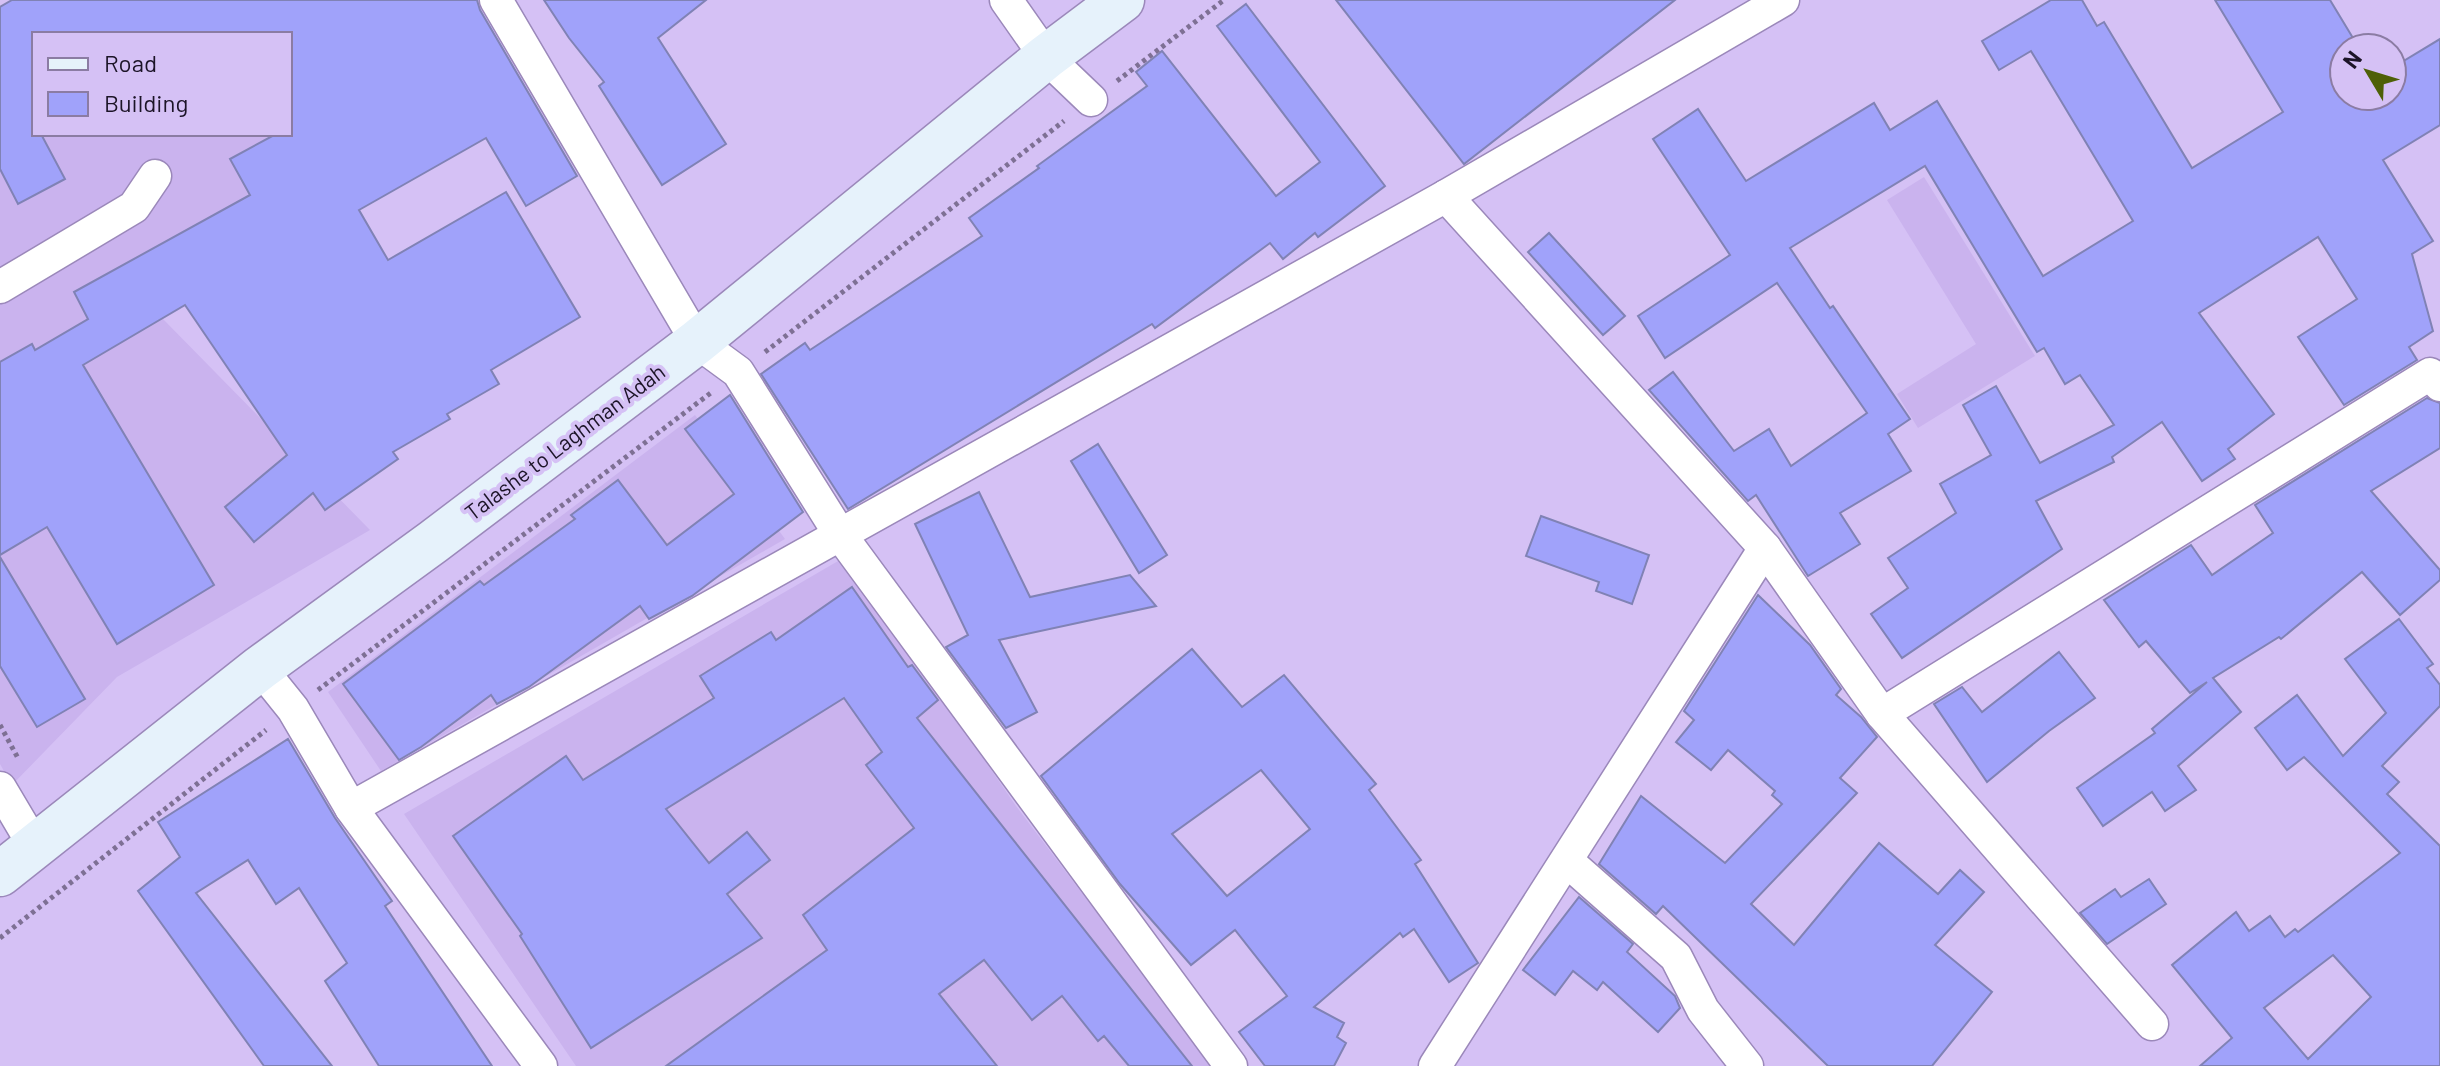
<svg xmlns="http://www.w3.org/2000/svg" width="2440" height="1066" font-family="Barlow,sans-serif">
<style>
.built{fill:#cab3ee}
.building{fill:#a0a2fa;stroke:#8082b5;stroke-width:2;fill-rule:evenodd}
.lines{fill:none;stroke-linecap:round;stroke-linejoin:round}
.minor-casing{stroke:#9b88ba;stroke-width:35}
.secondary-casing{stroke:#9b88ba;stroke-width:47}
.path{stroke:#7e7094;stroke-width:5;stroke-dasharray:4 4;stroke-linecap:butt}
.minor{stroke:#fff;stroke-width:32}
.secondary{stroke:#e6f2fb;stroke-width:44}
.labels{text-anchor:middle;stroke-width:8;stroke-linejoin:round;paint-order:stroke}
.street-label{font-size:22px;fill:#1c1427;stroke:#d5c1f5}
</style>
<rect width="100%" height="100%" fill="#d5c1f5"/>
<g class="built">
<path d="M0 120 34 134H266L319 229 163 319 370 530 117 677 12 785 0 764Z"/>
<path d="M1924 177 2035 356 1918 428 1897 394 1976 344 1887 200Z"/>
<path d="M695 415 785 539 381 771 328 692Z"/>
<path d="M845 557 1016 806 1213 1066H576L404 814Z"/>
</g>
<g class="building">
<path d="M12 0H477L480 10 577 176 526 206 486 138 359 210 388 260 506 192 580 317 491 370 499 384 447 414 450 419 393 452 398 459 325 510 313 493 254 542 225 507 287 455 185 305 83 365 214 585 117 644 47 527 0 555V362L32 344 35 350 88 319 74 292 250 195 230 159 276 134H290V34H34V134H41L65 179 18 204 0 169V7Z"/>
<path d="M544 0H706L658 38 726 144 662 185 599 86 604 82 569 38Z"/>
<path d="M1336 0H1675L1464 164Z"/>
<path d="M2051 0H2082L2097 26 2104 22 2192 168 2283 112 2215 0H2330L2359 48H2344V96H2392V68L2440 39V125L2383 160 2433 241 2412 254 2433 331 2409 347 2417 360 2344 405 2298 337 2357 299 2318 237 2199 313 2274 414 2228 449 2235 459 2202 481 2162 422 2112 457 2114 462 2036 501 2062 549 1902 658 1871 614 1908 588 1888 558 1956 513 1940 484 1991 455 1963 405 1996 386 2040 463 2114 425 2080 375 2065 384 2044 348 2037 352 1925 166 1790 248 1830 308 1833 306 1910 419 1888 434 1911 471 1840 513 1860 544 1808 576 1756 495 1748 501 1649 390 1673 372 1734 451 1769 429 1791 466 1867 413 1777 283 1665 358 1638 316 1730 255 1653 139 1698 109 1746 181 1874 103 1890 130 1937 101 2043 276 2133 221 2031 51 1999 70 1982 41Z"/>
<path d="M1246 4 1385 186 1318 237 1315 233 1283 259 1270 243 1155 328 1152 324 848 509 761 374 805 343 810 350 982 236 969 218 1039 168 1037 166 1147 86 1136 72 1162 51 1276 196 1320 162 1217 26Z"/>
<path d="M1549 233 1625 316 1603 335 1528 252Z"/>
<path d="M730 395 803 512 692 596 649 619 640 606 529 687 497 704 491 695 421 747 399 760 343 684 480 581 484 585 575 519 571 515 618 480 667 545 734 494 685 429Z"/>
<path d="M2427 398 2440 403V448L2371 491 2440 570V580L2400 615 2362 572 2281 639 2279 637 2213 678 2241 712 2178 766 2196 790 2165 811 2152 792 2103 826 2077 788 2155 733 2152 729 2207 682 2190 693 2146 641 2139 647 2104 600 2191 545 2212 575 2273 533 2255 505Z"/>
<path d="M1098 444 1167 555 1139 573 1071 461Z"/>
<path d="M979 492 1030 597 1130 575 1156 606 999 640 1037 712 1006 728 946 647 968 635 915 524Z"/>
<path d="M1541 516 1649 555 1632 604 1596 591 1599 582 1526 556Z"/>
<path d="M0 557 85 699 37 727 0 666Z"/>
<path d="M852 587 908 667 912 665 938 700 917 718 1192 1066H1129L1104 1036 1098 1041 1062 996 1032 1020 984 960 939 994 997 1066H666L827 950 803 915 914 828 866 765 882 752 844 698 666 809 709 863 747 832 770 860 727 894 762 938 591 1048 520 936 522 934 453 836 566 756 583 780 714 698 700 676 771 632 776 640Z"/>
<path d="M1758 595 1810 645 1841 689 1836 695 1861 717 1877 737 1840 778 1857 793 1751 904 1794 945 1879 843 1938 894 1960 870 1984 892 1935 945 1992 992 1932 1066H1828L1663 906 1656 914 1599 864 1641 796 1725 863 1782 804 1772 795 1775 791 1728 750 1711 770 1676 742 1694 720 1684 711Z"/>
<path d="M2399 619 2433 664 2427 668 2440 685V706L2382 766 2399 782 2387 794 2440 846V1066H2200L2232 1038 2172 965 2236 912 2249 931 2270 916 2285 937 2295 929 2298 932 2400 853 2304 757 2287 770 2255 728 2297 695 2343 756 2386 713 2345 659ZM2333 955 2371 997 2308 1059 2264 1008Z"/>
<path d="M1192 649 1242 707 1284 675 1376 784 1369 790 1421 860 1415 864 1478 963 1449 982 1414 929 1403 937 1400 933 1314 1007 1344 1023 1337 1037 1346 1043 1334 1066H1265L1239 1032 1287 996 1235 930 1191 965 1120 884 1041 776ZM1261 770 1310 829 1227 896 1172 834Z"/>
<path d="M2059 652 2095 698 2049 731 1987 782 1934 704 1962 687 1982 712Z"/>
<path d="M288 739 335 818 392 901 385 906 492 1066H379L325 981 347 963 299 888 276 904 248 860 196 893 332 1066H264L138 891 180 857 158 822Z"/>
<path d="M2149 879 2166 904 2107 944 2080 913 2115 889 2121 897Z"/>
<path d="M1579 897 1633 944 1627 952 1675 996 1680 1008 1658 1032 1603 982 1597 990 1573 971 1555 995 1523 970Z"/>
</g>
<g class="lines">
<defs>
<g id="minor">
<path d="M496 0 697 342 738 372 839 533 1231 1066"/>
<path d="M1006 0 1046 57 1091 100"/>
<path d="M1446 196 1765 548 1882 714 2152 1024"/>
<path d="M0 287 134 207 155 176"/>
<path d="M260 668 293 709 351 808 541 1066"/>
<path d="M1882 714 2430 374 2440 385"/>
<path d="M0 788 35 847"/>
<path d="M351 808 1446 196 1783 0"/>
<path d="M1567 861 1676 957 1703 1010 1747 1066"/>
<path d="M1435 1066 1765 548"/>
</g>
<path id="secondary" d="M0 874 260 668 433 542 697 342 1046 57 1122 0"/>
</defs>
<use href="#minor" class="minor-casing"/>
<use href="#secondary" class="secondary-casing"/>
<g class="path">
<path d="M1117 81 1224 0"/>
<path d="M765 352 1064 121"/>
<path d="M318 690 712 392"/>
<path d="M0 725 19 760"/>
<path d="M0 938 266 730"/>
</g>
<use href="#minor" class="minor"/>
<use href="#secondary" class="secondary"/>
</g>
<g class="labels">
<g class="street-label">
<text transform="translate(565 442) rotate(-37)" y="8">Talashe to Laghman Adah</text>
</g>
</g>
<rect x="32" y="32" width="260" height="104" fill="#d5c1f5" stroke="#8b7ca3" stroke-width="2"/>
<rect x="48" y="58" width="40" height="12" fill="#e6f2fb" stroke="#8b7ca3" stroke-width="2"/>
<text x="104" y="72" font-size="24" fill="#1c1427">Road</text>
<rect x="48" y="92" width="40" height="24" fill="#a0a2fa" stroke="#8b7ca3" stroke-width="2"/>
<text x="104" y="112" font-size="24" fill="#1c1427">Building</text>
<g transform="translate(2368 72) rotate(308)"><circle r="38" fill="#d5c1f5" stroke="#8b7ca3" stroke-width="2"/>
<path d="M0-6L14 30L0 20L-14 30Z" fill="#4e6007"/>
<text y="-12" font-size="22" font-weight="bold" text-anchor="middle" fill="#1c1427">N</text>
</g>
</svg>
